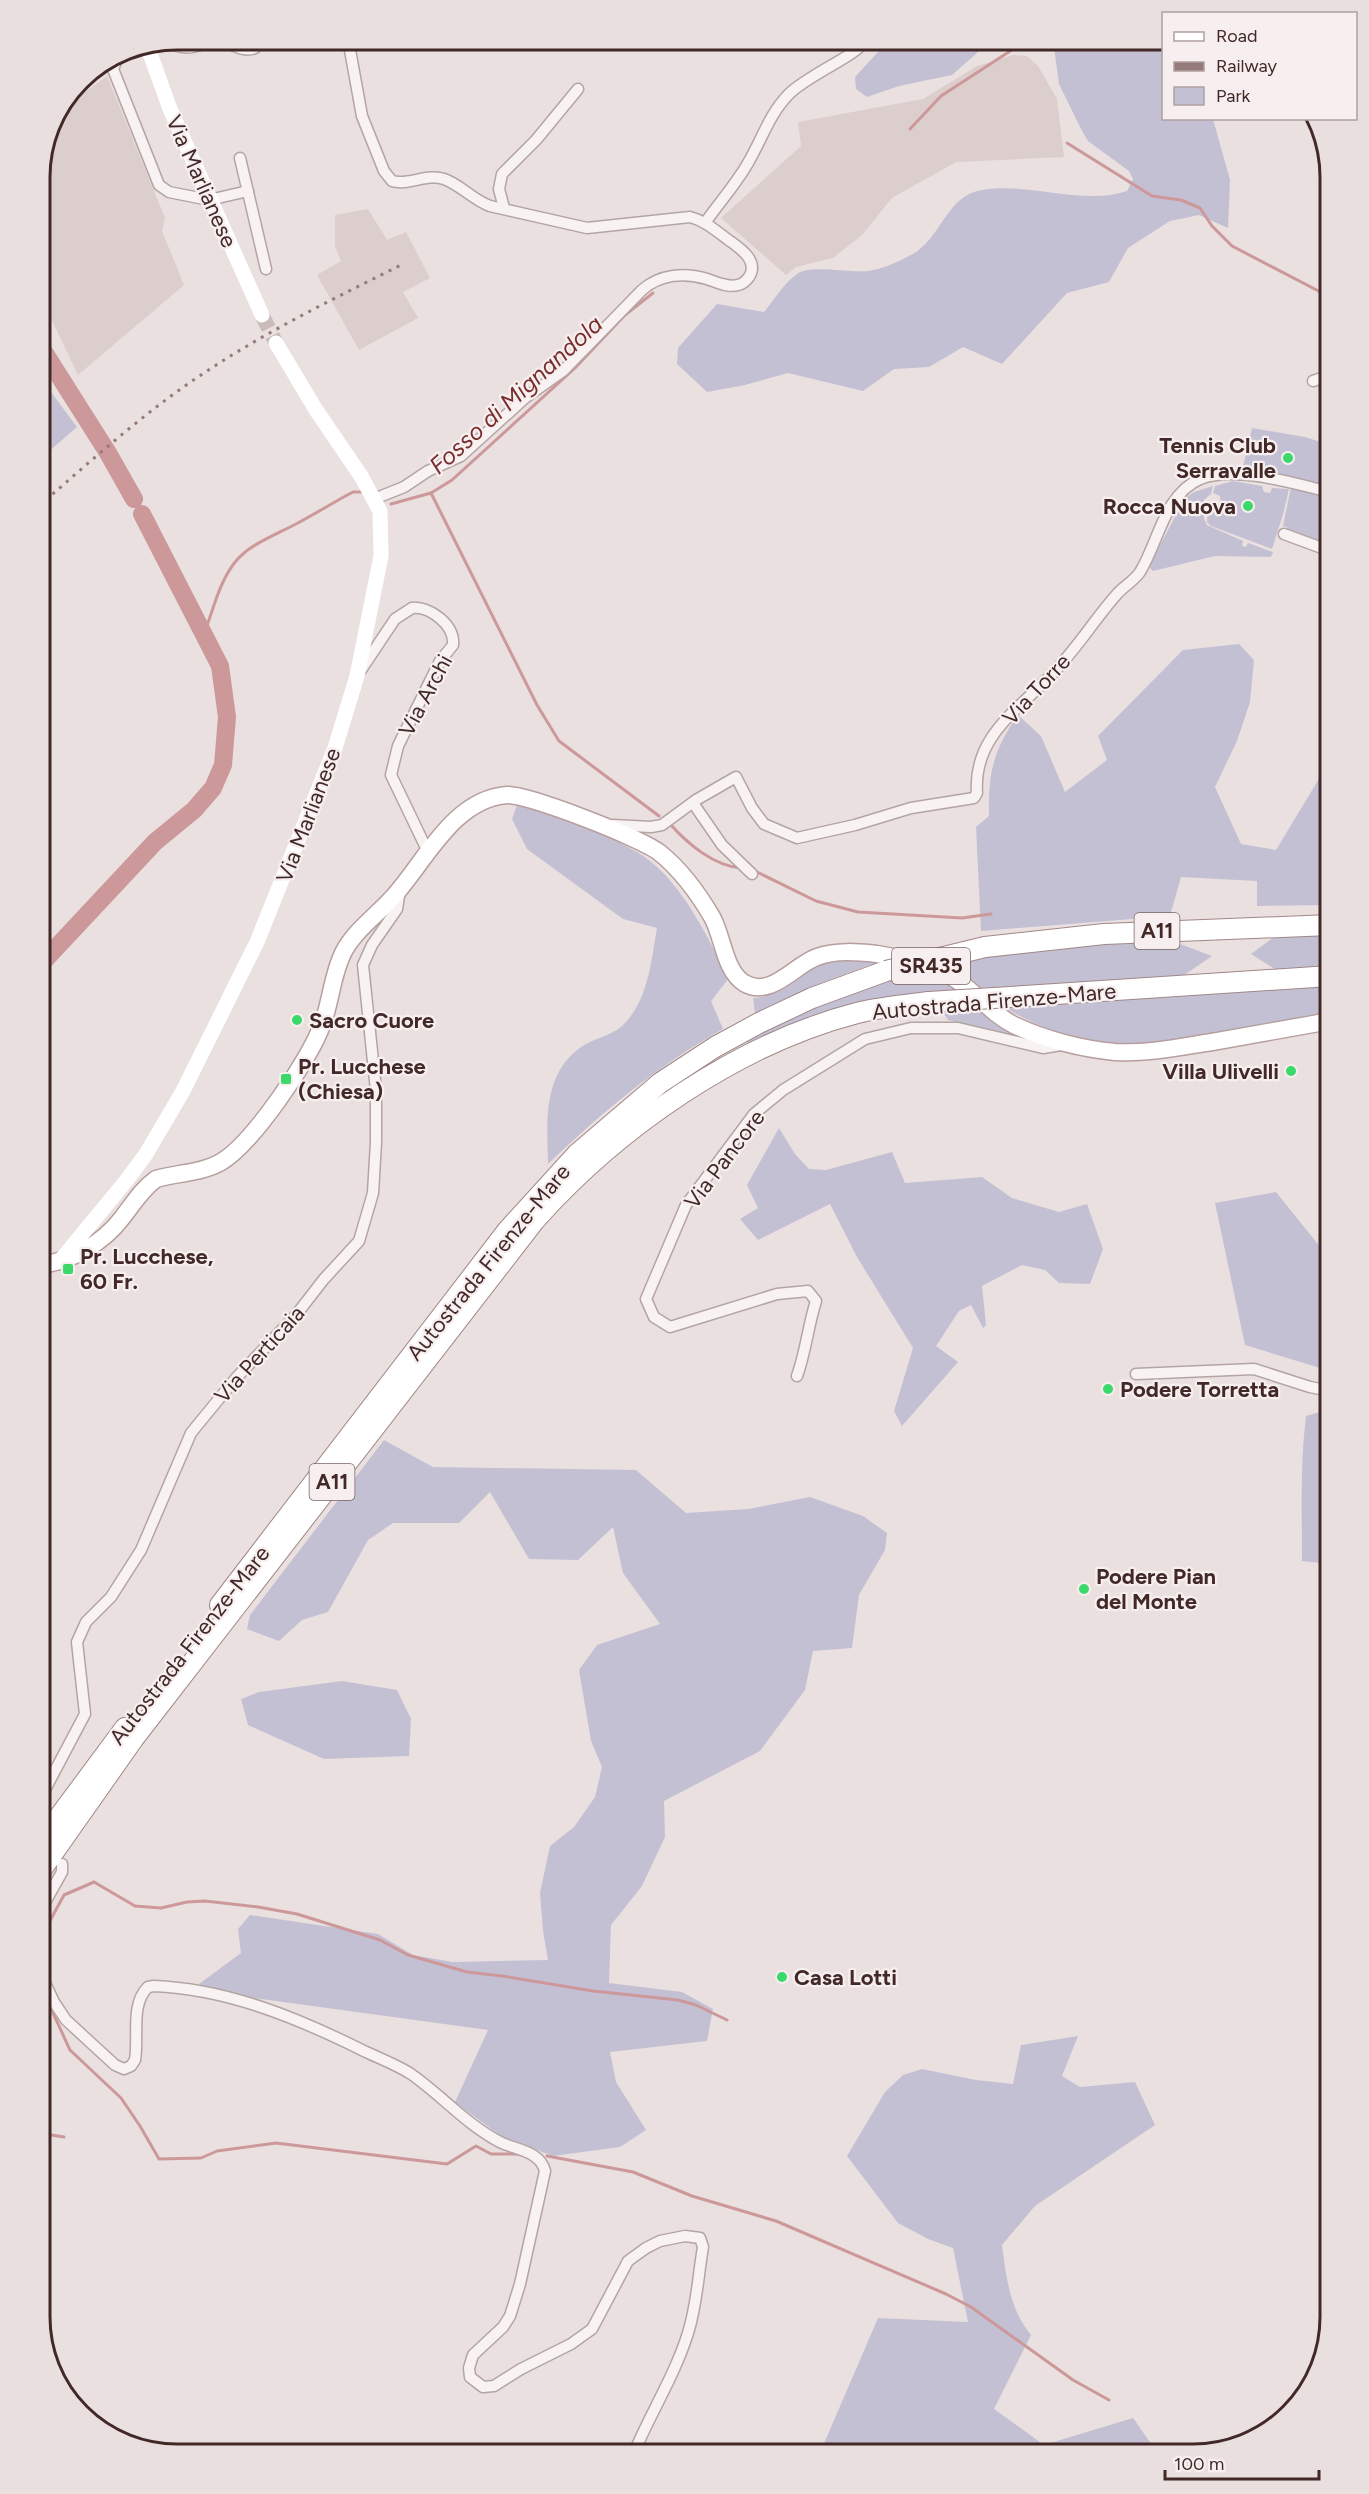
<svg xmlns="http://www.w3.org/2000/svg" width="1369" height="2494" font-family="Figtree,sans-serif">
<style>
.built{fill:#dccecd}
.green{fill:#c4c0d4}
.lines{fill:none;stroke-linecap:round;stroke-linejoin:round}
.stream{stroke:#cc989a;stroke-width:3}
.river{stroke:#cc989a;stroke-width:18}
.secondary-tunnel{stroke:#c8bbba;stroke-width:15;stroke-dasharray:15 8;stroke-linecap:butt}
.street-casing{stroke:#b4a5a4;stroke-width:13}
.primary-casing{stroke:#b69f9e;stroke-width:19}
.highway-casing{stroke:#a18786;stroke-width:22}
.street{stroke:#f8f3f2;stroke-width:10}
.secondary{stroke:#fff;stroke-width:15}
.primary{stroke:#fff;stroke-width:16}
.highway{stroke:#fff;stroke-width:20}
.rail{stroke:#947a78;stroke-width:3;stroke-dasharray:3 6;stroke-linecap:butt}
.highway-bridge-casing{stroke:#a18786;stroke-width:22;stroke-linecap:butt}
.highway-bridge{stroke:#fff;stroke-width:20}
.poi-dot{fill:#3bd86a;stroke:#f7efef;stroke-width:2}
.labels{text-anchor:middle;stroke-width:4.5;stroke-linejoin:round;paint-order:stroke}
.shield{fill:#f7efef;stroke:#786463;stroke-width:1.5}
.shield-label{font-size:21px;font-weight:bold;fill:#422927}
.street-label{font-size:22px;fill:#422927;stroke:#f7efef}
.poi-label{font-size:22px;font-weight:bold;fill:#422927;stroke:#f7efef;text-anchor:start}
.water-label{font-size:24px;font-style:italic;fill:#792e2e;stroke:#f7efef}
.rim{fill:none;stroke:#422927;stroke-width:3}
</style>
<rect width="100%" height="100%" fill="#eae0df"/>
<g class="built">
<path d="M1013 55 1027 56 1038 66 1057 99 1064 157 956 162 892 198 862 235 833 258 796 267 786 275 721 218 801 146 798 122 923 99 977 66Z"/>
<path d="M107 76 165 218 162 231 184 285 78 375 39 293V168L50 124 58 112Z"/>
<path d="M368 209 387 240 406 232 430 278 403 292 418 318 359 350 317 275 341 261 335 246V215Z"/>
</g>
<g class="green">
<path d="M890 39H993L952 75 899 86 867 97 856 89 855 77Z"/>
<path d="M1053 39H1163L1164 118 1213 119 1230 180 1228 228 1199 215 1170 221 1128 248 1109 282 1067 293 1002 364 963 347 929 367 894 369 863 391 788 373 745 385 707 392 677 364 678 348 717 304 764 312C774 300 784 283 797 274 809 264 850 273 868 271 882 269 898 262 911 255 942 239 945 196 982 190 1029 182 1084 206 1127 191L1133 179 1129 171 1088 141 1081 129 1059 84Z"/>
<path d="M39 376 77 427 39 460V437L42 435 39 428Z"/>
<path d="M1252 428 1305 437 1330 445V488L1242 471Z"/>
<path d="M1233 481 1262 486 1264 492 1270 493 1272 488 1289 489 1284 511 1272 549 1211 526 1207 522 1208 510 1213 512 1221 506 1220 496 1213 493 1215 486Z"/>
<path d="M1213 486 1211 494 1204 500V519L1207 525 1243 541 1242 546 1246 547 1248 543 1273 552 1271 557 1215 556 1153 571 1150 568 1152 560 1185 498 1194 492Z"/>
<path d="M1291 487 1330 497V546L1286 530 1287 527 1283 526Z"/>
<path d="M1239 644 1254 660 1250 702 1237 741 1215 787 1241 844 1276 850 1320 777H1330V905L1257 906V881L1181 877 1170 916 981 931 976 827 989 816C988 774 993 750 1018 715L1041 736 1065 792 1107 760 1098 736 1183 650Z"/>
<path d="M518 802C556 817 627 839 656 866 689 896 708 939 729 978L711 1001 723 1029C653 1069 606 1109 548 1164 547 1122 542 1075 581 1047 594 1038 611 1036 622 1026 648 1002 651 962 657 928L623 919 527 849 512 819Z"/>
<path d="M1330 932V970L1281 973 1251 954 1278 934Z"/>
<path d="M1164 938 1212 956 1177 980 1330 985V1016L1143 1045C1095 1043 1047 1034 1006 1008 983 993 963 976 940 964L982 955Z"/>
<path d="M857 958 919 969 960 990 1020 1038 948 1020 932 995 750 1047 744 1037 785 1017 905 971 870 965 821 983 755 1013 753 998C776 998 802 971 824 961 833 957 847 959 857 958Z"/>
<path d="M779 1128 795 1154 809 1169 826 1170 892 1152 905 1183 982 1177 1012 1198 1059 1212 1087 1204 1103 1249 1090 1284 1059 1283 1045 1270 1022 1265 982 1286 986 1325 983 1328 971 1305 959 1311 936 1346 958 1362 902 1426 894 1411 913 1348 857 1257 830 1204 758 1240 740 1219 758 1208 747 1185Z"/>
<path d="M1276 1192 1317 1243 1330 1263V1371L1245 1345 1215 1203Z"/>
<path d="M1330 1409V1564L1302 1561C1302 1512 1300 1464 1306 1416Z"/>
<path d="M384 1440 433 1467 636 1470 686 1513 748 1509 810 1497 863 1516 887 1533 885 1550 859 1595 852 1648 813 1651 805 1690 760 1751 664 1801 665 1837 642 1886 611 1925 609 1983 682 1992 713 2009 707 2041 610 2052 616 2082 646 2130 620 2147 553 2156 502 2137 455 2102 488 2030 203 1991 199 1984 241 1953 238 1929 250 1915 378 1934 413 1955 452 1962 548 1960 543 1931 540 1893 550 1846 574 1827 595 1797 602 1767 591 1741 579 1670 597 1645 660 1624 623 1573 613 1527 578 1560 529 1559 490 1492 459 1523H393L368 1540 328 1612 302 1620 279 1641 247 1629 250 1615Z"/>
<path d="M342 1681 397 1690 411 1719 409 1756 324 1759 248 1725 241 1699 259 1692Z"/>
<path d="M1078 2036 1062 2076 1080 2087 1135 2082 1155 2125 1035 2206 1002 2245C1006 2277 1010 2310 1031 2335L994 2409 1044 2445 1133 2418 1159 2455H819L878 2318 968 2322 953 2248 928 2239 898 2223 847 2156 885 2092 903 2075 922 2069 976 2080 1013 2084 1021 2045Z"/>
</g>
<g class="lines">
<g class="stream">
<path d="M910 129 941 96 1018 46 1021 39"/>
<path d="M1067 143 1152 196 1181 200 1200 208 1212 226 1232 246 1330 297"/>
<path d="M431 493 537 705 559 741 659 816"/>
<path d="M391 504 431 493 452 480 575 368 625 315 653 293"/>
<path d="M205 636C206 626 211 615 214 605 232 550 249 548 296 524 315 514 334 502 353 492H364"/>
<path d="M671 825C688 844 714 866 741 868"/>
<path d="M757 872 816 901 858 912 962 918 991 914"/>
<path d="M39 1941 64 1895 94 1882 135 1906 161 1908 187 1902 205 1901 258 1907 297 1914 380 1940 408 1955 467 1972 502 1976 593 1991 678 2000 696 2005 727 2020"/>
<path d="M48 2002 70 2050 121 2098 140 2126 159 2159 201 2158 217 2151 276 2143 447 2164 476 2146 491 2154H522"/>
<path d="M39 2133 64 2137"/>
<path d="M547 2156 633 2172 692 2196 776 2221 946 2294 971 2307 1073 2380 1109 2400"/>
</g>
<g class="river">
<path d="M39 344 108 453 134 499"/>
<path d="M39 966 155 842 194 810 213 788 223 765 227 717 220 666 142 514"/>
</g>
<path class="secondary-tunnel" d="M262 315 276 343"/>
<defs>
<g id="street">
<path d="M348 39 362 116 384 171 392 181C408 186 427 173 444 179 461 185 473 200 490 206L587 228 690 217C706 221 717 232 730 241 741 249 759 261 749 277 746 281 743 284 738 285 728 288 716 282 707 279 685 272 660 274 642 290L563 371 525 398 461 456 428 471 404 487 374 499"/>
<path d="M165 41C196 57 201 38 222 42 234 44 243 53 255 48L259 39"/>
<path d="M135 47 118 57 113 69 159 185 169 192 209 200 248 191"/>
<path d="M240 158 266 269"/>
<path d="M504 208 499 189 502 174 536 140 578 89"/>
<path d="M705 223C719 203 736 184 748 163 762 139 769 115 788 95 807 75 857 56 867 39"/>
<path d="M1313 381 1330 375"/>
<path d="M1284 534 1330 551"/>
<path d="M361 670 395 619 412 608C430 606 455 625 453 645L440 661 398 746 391 775 428 852"/>
<path d="M693 803 722 845 752 874"/>
<path d="M613 825 651 827 662 825 696 800 736 777 752 808 764 824 797 838 855 825 911 808 974 798 977 793C973 735 1020 709 1054 672 1077 648 1095 619 1117 594 1124 586 1134 581 1140 572 1159 541 1164 495 1200 479 1235 465 1295 484 1330 492"/>
<path d="M39 1283 48 1264"/>
<path d="M1136 1374 1254 1369 1310 1387 1330 1391"/>
<path d="M797 1376C806 1351 808 1326 816 1301L808 1291 777 1294 670 1327 654 1317 646 1299 686 1205 754 1114 783 1090 865 1039 911 1028H958L1043 1048 1061 1045"/>
<path d="M39 1801 85 1714 77 1642 86 1622 111 1597 141 1550 191 1433 236 1378 296 1315 324 1279 359 1241 373 1193 376 1142V1090L363 965 372 945 397 909 400 890"/>
<path d="M39 1913 62 1872V1864"/>
<path d="M39 1970 54 2002 66 2020 115 2065 124 2069 131 2066 135 2060C139 2037 130 2004 148 1987L154 1986C229 1989 300 2019 366 2052 381 2059 397 2065 411 2074 441 2095 465 2123 498 2141 514 2150 540 2150 545 2171L520 2284 510 2316 503 2327 473 2355 469 2368 470 2377 483 2387 494 2386 521 2369 571 2344 592 2329 628 2261 646 2248 660 2241 685 2236 700 2238 703 2247C698 2276 697 2305 688 2333 675 2375 650 2414 633 2455"/>
</g>
<path id="primary" d="M39 1265C71 1262 103 1243 122 1218 133 1204 142 1189 156 1179 176 1173 202 1173 221 1162 252 1144 310 1059 322 1025 331 1002 332 975 343 953 354 931 377 915 393 897 425 862 453 799 507 795 528 794 643 839 660 853 681 870 698 893 712 917 723 936 724 970 744 983 771 999 794 965 817 957 836 950 857 952 877 954 906 959 937 965 961 983 979 997 994 1015 1014 1025 1043 1039 1082 1049 1115 1052 1147 1054 1180 1047 1212 1042 1251 1035 1291 1028 1330 1021"/>
<g id="highway">
<path d="M985 947 1104 934 1330 925"/>
<path d="M1025 996 1330 976"/>
<path d="M220 1605 507 1231 578 1153 660 1083 715 1047 759 1023 812 998 886 971"/>
<path d="M39 1844 125 1728"/>
<path d="M39 1873 134 1738 535 1220C617 1128 737 1044 857 1013 881 1007 905 1005 929 1002"/>
</g>
</defs>
<use href="#street" class="street-casing"/>
<use href="#primary" class="primary-casing"/>
<use href="#highway" class="highway-casing"/>
<use href="#street" class="street"/>
<g class="secondary">
<path d="M147 45 170 109 262 315"/>
<path d="M60 1261 126 1181 146 1154 183 1091 257 942 335 748 357 676 381 556 380 511 361 476 316 410 276 343"/>
</g>
<use href="#primary" class="primary"/>
<use href="#highway" class="highway"/>
<path class="rail" d="M39 506C93 459 147 410 207 371 269 330 337 297 403 264"/>
<defs>
<g id="highway-bridge">
<path d="M886 971 985 947"/>
<path d="M929 1002 1025 996"/>
</g>
</defs>
<use href="#highway-bridge" class="highway-bridge-casing"/>
<use href="#highway-bridge" class="highway-bridge"/>
</g>
<g class="poi-dot">
<circle cx="1288" cy="458" r="6"/>
<circle cx="1248" cy="506" r="6"/>
<circle cx="297" cy="1020" r="6"/>
<circle cx="1291" cy="1071" r="6"/>
<rect x="280" y="1073" width="12" height="12" rx="3"/>
<rect x="62" y="1263" width="12" height="12" rx="3"/>
<circle cx="1108" cy="1389" r="6"/>
<circle cx="1084" cy="1589" r="6"/>
<circle cx="782" cy="1977" r="6"/>
</g>
<g class="labels">
<g class="shield">
<rect x="1134.5" y="913" width="45" height="36" rx="4.5"/>
<rect x="892" y="948" width="78" height="36" rx="4.5"/>
<rect x="309.5" y="1464" width="45" height="36" rx="4.5"/>
</g>
<g class="shield-label">
<text x="1157" y="938">A11</text>
<text x="931" y="973">SR435</text>
<text x="332" y="1489">A11</text>
</g>
<g class="street-label">
<text transform="translate(202 181) rotate(66)" y="8">Via Marlianese</text>
<text transform="translate(1036 689) rotate(-47)" y="8">Via Torre</text>
<text transform="translate(425 695) rotate(-62)" y="8">Via Archi</text>
<text transform="translate(308 815) rotate(-69)" y="8">Via Marlianese</text>
<text transform="translate(994 1001) rotate(-5)" y="8">Autostrada Firenze-Mare</text>
<text transform="translate(724 1159) rotate(-53)" y="8">Via Pancore</text>
<text transform="translate(488 1262) rotate(-51)" y="8">Autostrada Firenze-Mare</text>
<text transform="translate(259 1354) rotate(-48)" y="8">Via Perticaia</text>
<text transform="translate(189 1645) rotate(-52)" y="8">Autostrada Firenze-Mare</text>
</g>
<g class="poi-label">
<text x="1276" y="453" text-anchor="end">Tennis Club<tspan x="1276" dy="25">Serravalle</tspan></text>
<text x="1236" y="514" text-anchor="end">Rocca Nuova</text>
<text x="309" y="1028">Sacro Cuore</text>
<text x="298" y="1074">Pr. Lucchese<tspan x="298" dy="25">(Chiesa)</tspan></text>
<text x="1279" y="1079" text-anchor="end">Villa Ulivelli</text>
<text x="80" y="1264">Pr. Lucchese,<tspan x="80" dy="25">60 Fr.</tspan></text>
<text x="1120" y="1397">Podere Torretta</text>
<text x="1096" y="1584">Podere Pian<tspan x="1096" dy="25">del Monte</tspan></text>
<text x="794" y="1985">Casa Lotti</text>
</g>
<g class="water-label">
<text transform="translate(516 395) rotate(-42)" y="8">Fosso di Mignandola</text>
</g>
</g>
<path d="M0 0H1369V2494H0ZM177 50H1193A127 127 0 0 1 1320 177V2317A127 127 0 0 1 1193 2444H177A127 127 0 0 1 50 2317V177A127 127 0 0 1 177 50Z" fill="#e9dfdf" fill-rule="evenodd"/>
<path class="rim" d="M177 50H1193A127 127 0 0 1 1320 177V2317A127 127 0 0 1 1193 2444H177A127 127 0 0 1 50 2317V177A127 127 0 0 1 177 50Z"/>
<rect x="1162" y="12" width="195" height="108" fill="#f7efef" stroke="#afa09f" stroke-width="1.5"/>
<rect x="1174" y="32" width="30" height="9" fill="#ffffff" stroke="#afa09f" stroke-width="1.5"/>
<text x="1216" y="42" font-size="18" fill="#422927">Road</text>
<rect x="1174" y="62" width="30" height="9" fill="#947a78" stroke="#afa09f" stroke-width="1.5"/>
<text x="1216" y="72" font-size="18" fill="#422927">Railway</text>
<rect x="1174" y="87" width="30" height="18" fill="#c4c0d4" stroke="#afa09f" stroke-width="1.5"/>
<text x="1216" y="102" font-size="18" fill="#422927">Park</text>
<path d="M1165 2470v9h154v-9" fill="none" stroke="#422927" stroke-width="3"/>
<text x="1174" y="2470" font-size="18" fill="#422927" stroke="#f7efef" stroke-width="4.5" paint-order="stroke">100 m</text>
</svg>
